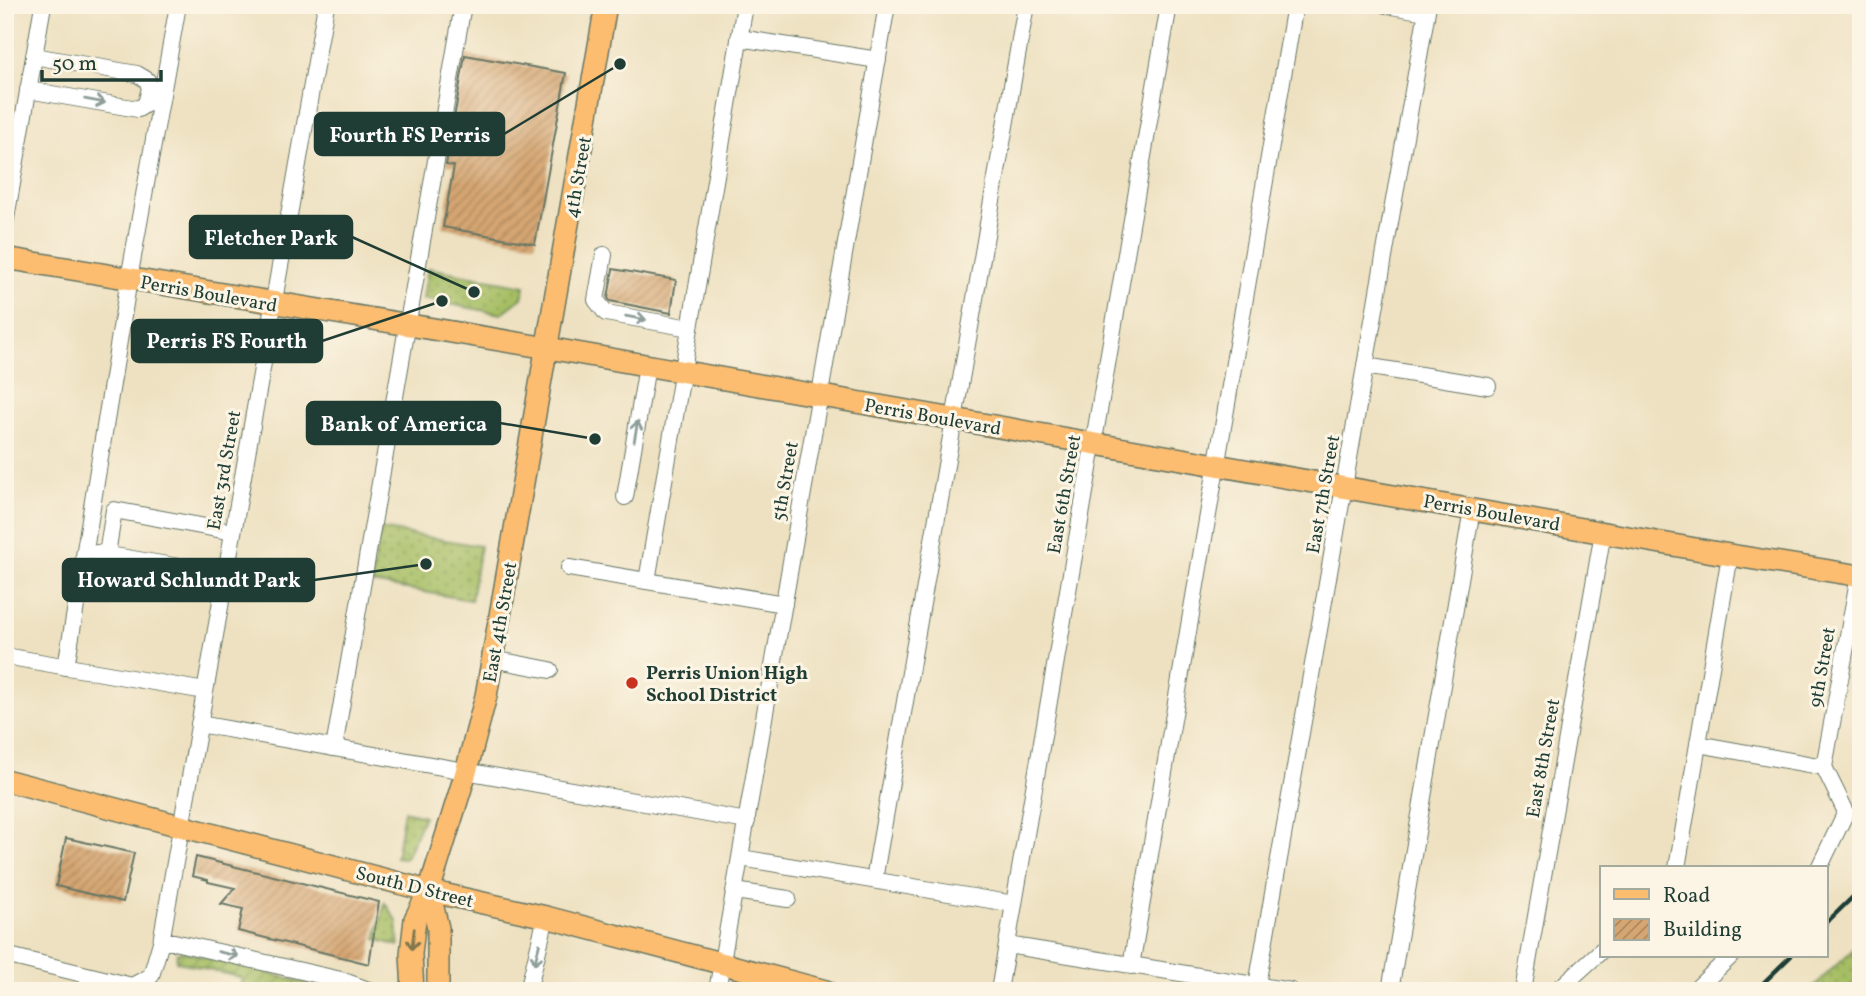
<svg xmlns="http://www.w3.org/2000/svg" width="1866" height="996" font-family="Vollkorn,serif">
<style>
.grass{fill:url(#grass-dots);stroke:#627e4c;stroke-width:2}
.garden{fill:url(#garden-furrows);stroke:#627e4c;stroke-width:2}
.building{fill:url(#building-hatch)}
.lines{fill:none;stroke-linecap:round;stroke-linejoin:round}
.minor-casing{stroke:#677665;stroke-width:18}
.major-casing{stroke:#677665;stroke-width:24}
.minor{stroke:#fff;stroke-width:16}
.major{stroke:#fcbd6f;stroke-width:21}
.rail{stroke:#1f3d34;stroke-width:4.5}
.oneway{stroke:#8f9e9a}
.oneway2{stroke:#82774f}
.poi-dot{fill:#c8321e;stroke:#fcf5e5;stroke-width:2.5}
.labels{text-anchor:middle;stroke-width:6;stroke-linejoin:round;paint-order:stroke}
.street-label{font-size:19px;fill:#1f3d34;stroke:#fcf5e5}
.poi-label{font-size:19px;font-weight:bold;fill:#1f3d34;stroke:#fcf5e5;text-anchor:start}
.leader{fill:none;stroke:#1f3d34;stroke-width:2.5}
.callout-dot{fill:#1f3d34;stroke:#fcf5e5;stroke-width:2.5}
.callout{fill:#1f3d34;stroke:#1f3d34;stroke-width:2.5}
.callout-label{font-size:21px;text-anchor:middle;font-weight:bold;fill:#fff}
</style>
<defs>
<pattern id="grass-dots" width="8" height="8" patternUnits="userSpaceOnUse" patternTransform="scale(1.75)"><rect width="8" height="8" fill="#a6be63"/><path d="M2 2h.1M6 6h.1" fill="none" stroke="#879c52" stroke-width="1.8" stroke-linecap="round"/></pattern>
<pattern id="garden-furrows" width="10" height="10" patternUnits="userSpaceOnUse" patternTransform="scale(1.75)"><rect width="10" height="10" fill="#a6be63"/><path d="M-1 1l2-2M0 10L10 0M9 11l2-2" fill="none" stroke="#879c52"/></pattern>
<pattern id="building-hatch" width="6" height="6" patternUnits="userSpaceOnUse" patternTransform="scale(1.75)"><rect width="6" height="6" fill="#d6a672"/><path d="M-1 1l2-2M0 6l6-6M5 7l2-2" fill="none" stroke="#ad885e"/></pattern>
</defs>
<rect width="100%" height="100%" fill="#fcf5e5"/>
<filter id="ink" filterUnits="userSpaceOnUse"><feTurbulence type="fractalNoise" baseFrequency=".0143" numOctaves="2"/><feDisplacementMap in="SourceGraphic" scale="14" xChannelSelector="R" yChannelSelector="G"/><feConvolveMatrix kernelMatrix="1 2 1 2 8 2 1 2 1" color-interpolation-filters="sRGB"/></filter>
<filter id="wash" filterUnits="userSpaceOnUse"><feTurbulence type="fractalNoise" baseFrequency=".00686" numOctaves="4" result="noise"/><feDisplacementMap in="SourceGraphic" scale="28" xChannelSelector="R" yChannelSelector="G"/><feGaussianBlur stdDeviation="1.57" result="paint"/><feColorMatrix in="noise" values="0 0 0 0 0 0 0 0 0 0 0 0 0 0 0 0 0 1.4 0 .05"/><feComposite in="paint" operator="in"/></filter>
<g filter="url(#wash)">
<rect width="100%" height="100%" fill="#eee1c1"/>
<g class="grass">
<path d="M428 268 525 286 522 298 501 314 423 299Z"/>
<path d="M380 529 480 546 471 600 371 583Z"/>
<path d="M404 811 424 816 406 858 396 857Z"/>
<path d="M385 903 397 921 399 946 376 939Z"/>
<path d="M1861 942V991H1809Z"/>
</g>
<path class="garden" d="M181 951 338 991H239L242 978 176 961 177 953Z"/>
<g id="blocks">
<g class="building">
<path d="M465 55 566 73 535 244 443 227 454 166 446 165Z"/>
<path d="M613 269 676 280 671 313 610 301 608 298Z"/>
<path d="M66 838 134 853 123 902 56 886Z"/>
<path d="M196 857 379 902 369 964 238 931 243 909 221 904 235 888 208 882V880L192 876Z"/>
</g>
</g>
</g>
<g filter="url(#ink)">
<use href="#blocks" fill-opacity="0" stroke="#677665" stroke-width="2"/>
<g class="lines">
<defs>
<g id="minor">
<path d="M1386 5 1426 12"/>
<path d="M739 38 878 60"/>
<path d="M28 90 138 109 146 104 150 88 147 80 137 74 34 56"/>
<path d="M5 224 43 5"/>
<path d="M604 255 596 300 606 313 690 328"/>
<path d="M1365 366 1488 386"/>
<path d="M625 497 647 366"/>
<path d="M97 553 226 575"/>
<path d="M107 554 114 510 233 532"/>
<path d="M569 568 784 604"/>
<path d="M647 581 745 5"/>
<path d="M5 656 205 691"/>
<path d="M492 659 550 670"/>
<path d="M66 667 129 279 178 5"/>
<path d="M199 724 747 821"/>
<path d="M1698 744 1824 767"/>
<path d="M334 748 463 5"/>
<path d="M1824 767 1859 575"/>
<path d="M741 858 1014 904"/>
<path d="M1677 868 1730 555"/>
<path d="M1819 868 1846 812 1824 767"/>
<path d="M874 880 1026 5"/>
<path d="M735 891 788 899"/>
<path d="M161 942H174L341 980 371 991"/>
<path d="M1007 945 1291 991"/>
<path d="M5 955 132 986 151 976 161 942 326 5"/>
<path d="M1131 966 1295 5"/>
<path d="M528 991 546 917"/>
<path d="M717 991 887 5"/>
<path d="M999 991 1169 5"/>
<path d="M1256 991 1428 5"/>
<path d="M1390 991 1472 509"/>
<path d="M1523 991 1603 532"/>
<path d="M1557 991 1602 950"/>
<path d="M1694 991 1731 956"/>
</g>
<g id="major">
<path d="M5 258 548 348 1730 555 1861 576"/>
<path d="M5 780 429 891 546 917 826 991"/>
<path d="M429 891 438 928V991"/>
<path d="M413 991 411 954 415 919 429 891 466 772 486 696 606 5"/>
</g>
</defs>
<use href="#minor" class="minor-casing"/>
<use href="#major" class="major-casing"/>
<use href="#minor" class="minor"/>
<use href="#major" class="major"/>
<g class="rail">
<path d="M1826 923 1861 889"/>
<path d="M1755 991 1791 956"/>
</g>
</g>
<defs><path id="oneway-shaft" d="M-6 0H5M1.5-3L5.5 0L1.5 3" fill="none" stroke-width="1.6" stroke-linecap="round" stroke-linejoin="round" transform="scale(1.75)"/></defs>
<g class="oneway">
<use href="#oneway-shaft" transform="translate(95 101) rotate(10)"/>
<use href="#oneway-shaft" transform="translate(636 318) rotate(10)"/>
<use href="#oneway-shaft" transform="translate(636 431) rotate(-80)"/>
<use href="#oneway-shaft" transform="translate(228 954) rotate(13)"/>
<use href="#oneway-shaft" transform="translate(537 954) rotate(104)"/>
</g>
<use class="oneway2" href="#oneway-shaft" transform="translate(413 939) rotate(97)"/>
</g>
<circle class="poi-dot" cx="632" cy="683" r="7"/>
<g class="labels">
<g class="street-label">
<text transform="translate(577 177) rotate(-80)" y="7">4th Street</text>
<text transform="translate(209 293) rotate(10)" y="7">Perris Boulevard</text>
<text transform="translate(933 416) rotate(10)" y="7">Perris Boulevard</text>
<text transform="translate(223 470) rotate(-80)" y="7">East 3rd Street</text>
<text transform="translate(784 481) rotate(-80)" y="7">5th Street</text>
<text transform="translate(1063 494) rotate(-80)" y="7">East 6th Street</text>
<text transform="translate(1322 494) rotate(-80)" y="7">East 7th Street</text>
<text transform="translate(1492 512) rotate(10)" y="7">Perris Boulevard</text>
<text transform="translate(499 622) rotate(-80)" y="7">East 4th Street</text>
<text transform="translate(1821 667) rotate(-80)" y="7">9th Street</text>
<text transform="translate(1542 758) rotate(-80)" y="7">East 8th Street</text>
<text transform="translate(415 886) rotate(14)" y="7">South D Street</text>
</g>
<g class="poi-label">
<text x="646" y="679">Perris Union High<tspan x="646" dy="22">School District</tspan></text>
</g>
</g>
<path class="leader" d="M620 64L504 134M474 292L352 237M442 301L322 341M595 439L500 423M426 564L314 580"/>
<g class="callout-dot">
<circle cx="620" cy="64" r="7"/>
<circle cx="474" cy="292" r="7"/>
<circle cx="442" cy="301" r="7"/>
<circle cx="595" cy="439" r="7"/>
<circle cx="426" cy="564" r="7"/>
</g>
<g class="callout">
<rect x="315" y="113" width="189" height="42" rx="7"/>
<rect x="190" y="216" width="162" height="42" rx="7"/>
<rect x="132" y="320" width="190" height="42" rx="7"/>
<rect x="307" y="402" width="193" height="42" rx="7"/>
<rect x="63" y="559" width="251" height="42" rx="7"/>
</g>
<g class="callout-label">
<text x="410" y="142">Fourth FS Perris</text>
<text x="271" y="245">Fletcher Park</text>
<text x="227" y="348">Perris FS Fourth</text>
<text x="404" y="431">Bank of America</text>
<text x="189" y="587">Howard Schlundt Park</text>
</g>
<rect width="1866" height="996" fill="none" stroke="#fcf5e5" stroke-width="28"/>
<rect x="1600" y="866" width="228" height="91" fill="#fcf5e5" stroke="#a4ab9e" stroke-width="2"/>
<rect x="1614" y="889" width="35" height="10" fill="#fcbd6f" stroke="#a4ab9e" stroke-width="2"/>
<text x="1663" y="902" font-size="21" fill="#1f3d34">Road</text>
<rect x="1614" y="919" width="35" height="21" fill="url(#building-hatch)" stroke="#a4ab9e" stroke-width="2"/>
<text x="1663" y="936" font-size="21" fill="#1f3d34">Building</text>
<path d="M42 70v10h119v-10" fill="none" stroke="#1f3d34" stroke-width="3.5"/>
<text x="52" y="70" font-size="21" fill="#1f3d34" stroke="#fcf5e5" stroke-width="5" paint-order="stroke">50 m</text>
</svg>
